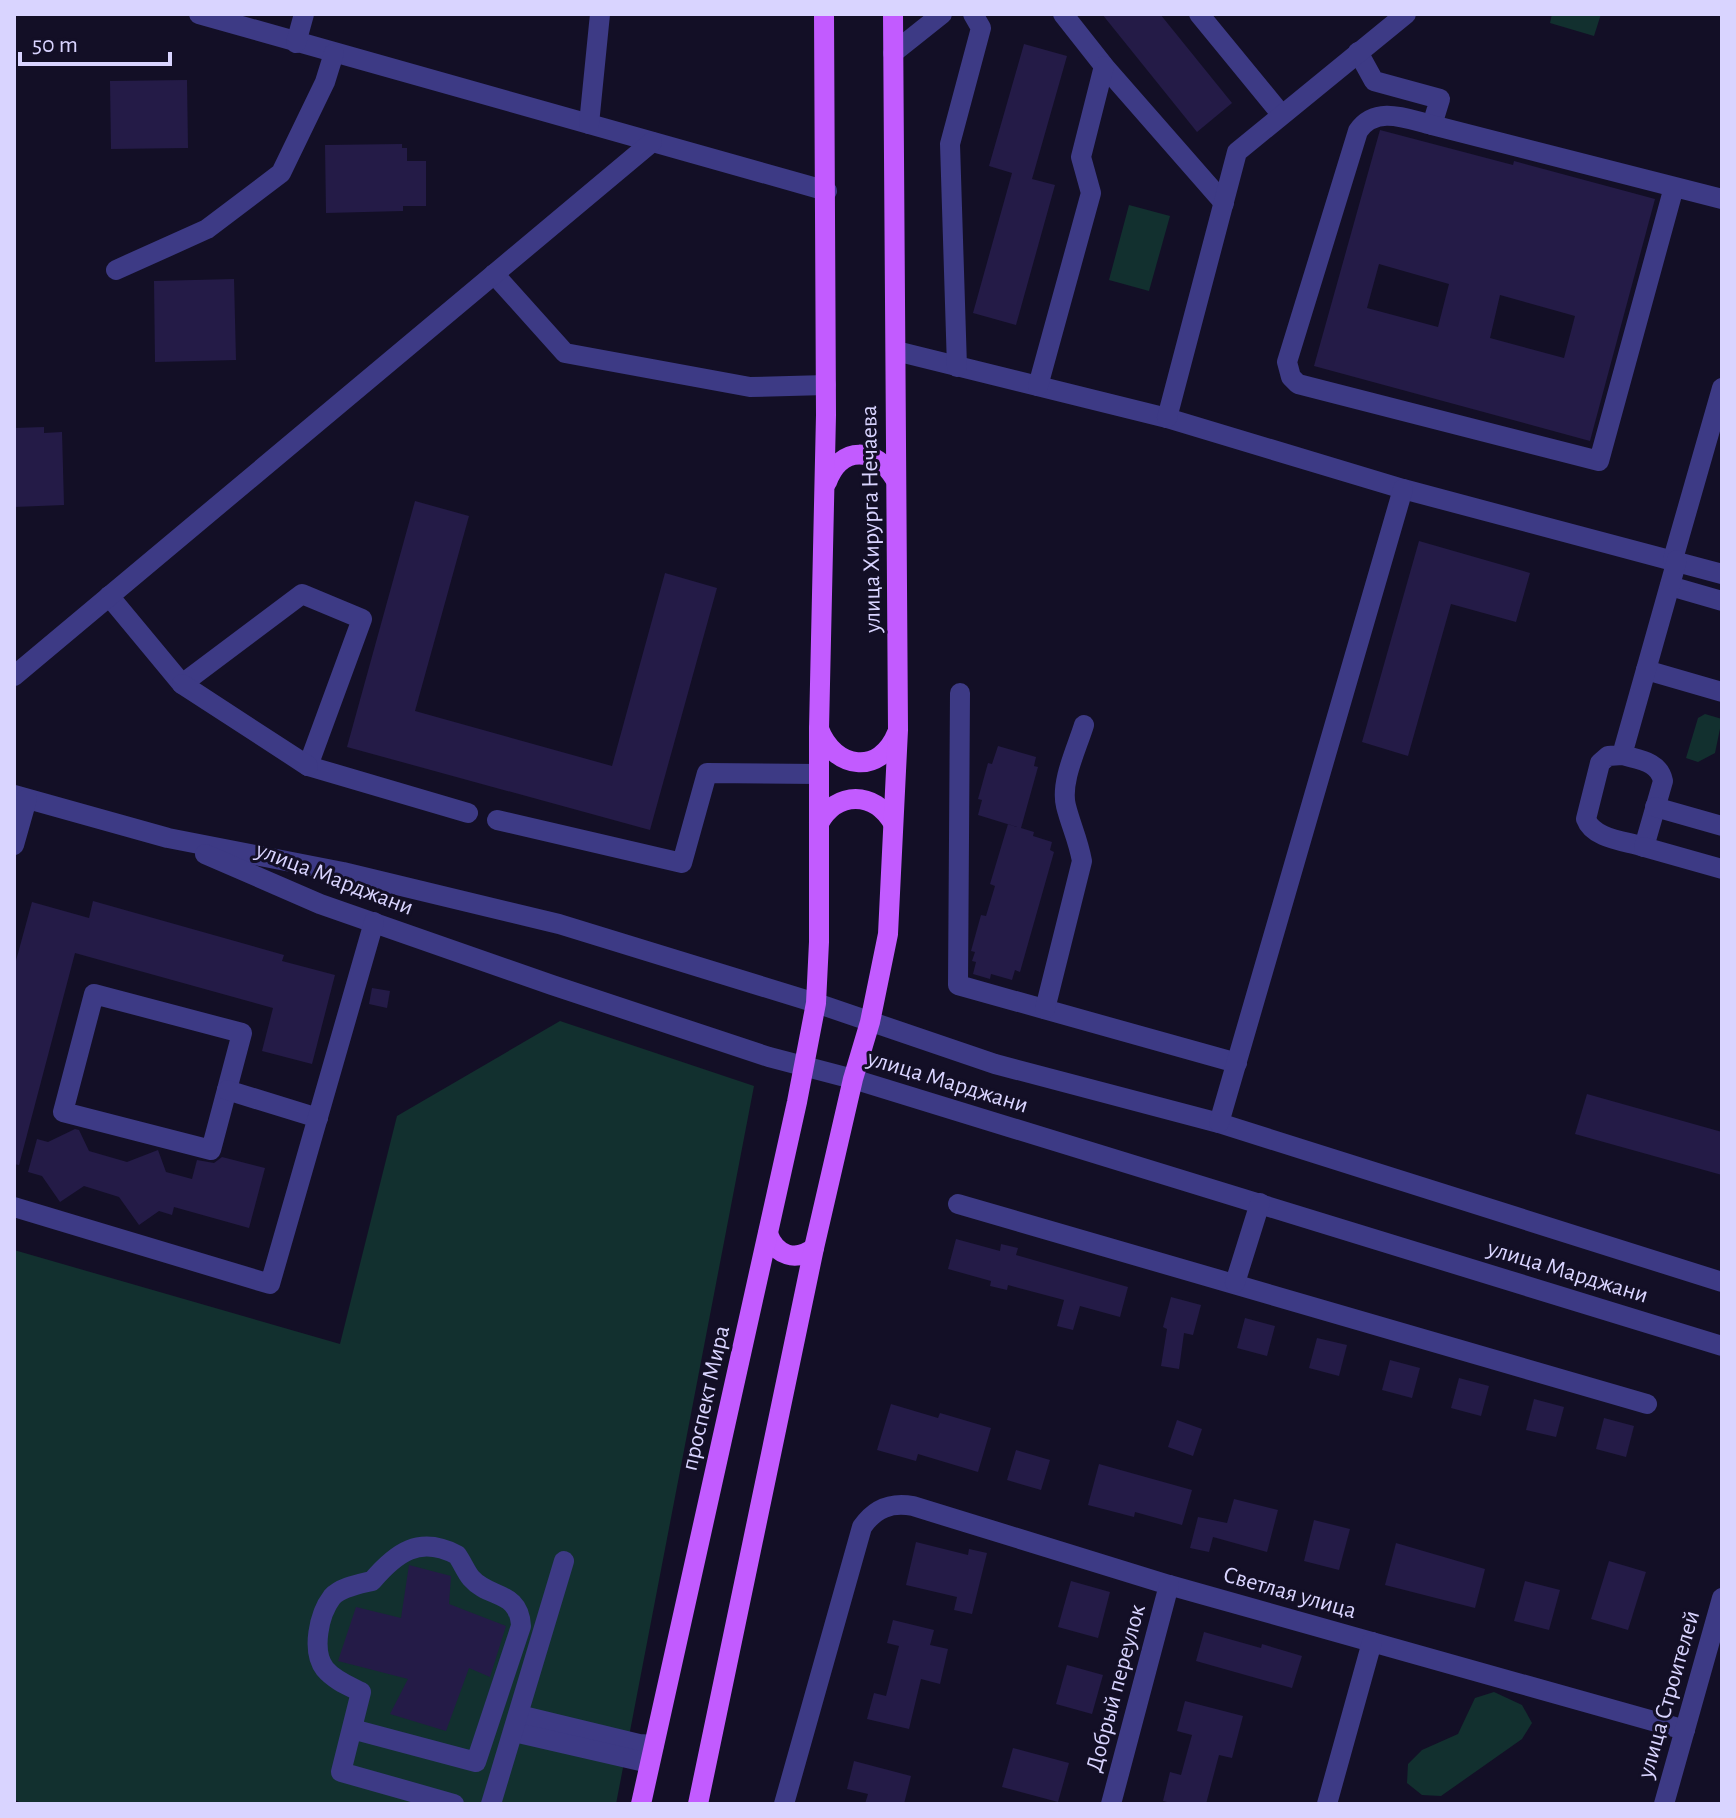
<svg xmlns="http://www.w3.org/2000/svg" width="1736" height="1818" font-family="'Alegreya Sans',sans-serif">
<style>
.green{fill:#12302f}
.building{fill:#241b47;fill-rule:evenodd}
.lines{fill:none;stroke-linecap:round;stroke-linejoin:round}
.minor{stroke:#3d3a85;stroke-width:20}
.major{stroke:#c25bff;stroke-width:20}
.labels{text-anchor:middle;stroke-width:6;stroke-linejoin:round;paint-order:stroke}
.street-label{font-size:24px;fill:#d9d4ff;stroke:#130f26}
</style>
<rect width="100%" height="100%" fill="#130f26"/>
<g class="green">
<path d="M1552 14H1601L1594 36 1550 23Z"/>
<path d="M1129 205 1170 216 1149 291 1109 280Z"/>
<path d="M1705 714 1722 719 1715 753 1698 762 1686 758 1698 718Z"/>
<path d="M560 1021 754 1086 616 1804H25L14 1800V1250L340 1344 397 1116Z"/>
<path d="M1494 1692 1522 1705 1532 1723 1522 1739 1441 1796 1422 1795 1407 1783 1408 1764 1422 1750 1458 1734 1475 1698Z"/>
</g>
<g class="building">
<path d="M1102 14H1160L1232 103 1197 132Z"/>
<path d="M1024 44 1067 56 1032 179 1055 185 1016 325 973 313 1012 173 989 166Z"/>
<path d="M187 80 188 148 111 149 110 81Z"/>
<path d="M1380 130 1513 165 1514 161 1655 199 1590 441 1314 366ZM1379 264 1449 284 1438 327 1367 308ZM1500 295 1575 316 1564 358 1490 338Z"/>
<path d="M402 144V148H407V161H426V206H403V211L326 213 325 145Z"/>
<path d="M234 279 236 360 155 362 154 281Z"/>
<path d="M44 427V433L62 432 64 505 14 507V428Z"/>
<path d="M415 501 469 516 415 711 612 766 665 573 717 588 650 830 347 747Z"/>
<path d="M1419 541 1530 573 1516 622 1451 604 1408 756 1362 742Z"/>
<path d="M998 746 1036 757 1034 766 1038 767 1021 828 1034 832 1033 836 1052 842 1050 850 1054 852 1020 972 1015 970 1012 980 991 974 990 979 973 974 976 962 972 961 975 952 971 951 981 915 986 916 995 886 990 884 1008 824 1017 827 978 815 982 800 978 799 988 763 992 764Z"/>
<path d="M93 901 284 955 282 961 335 975 312 1064 262 1051 273 1008 75 953 19 1165 14 1164V968L32 902 89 918Z"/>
<path d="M372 988 390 991 387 1008 369 1004Z"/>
<path d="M1587 1094 1722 1132V1175L1575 1134Z"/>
<path d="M75 1129 79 1130 89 1151 127 1162 158 1150 166 1172 192 1179 197 1160 214 1163 222 1157 265 1168 249 1228 174 1207 172 1215 159 1211 139 1225 119 1197 84 1186 60 1202 42 1176 28 1172 37 1139 48 1142Z"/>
<path d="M956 1239 1000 1251 1001 1244 1018 1248 1016 1255 1128 1287 1120 1317 1080 1306 1073 1330 1057 1326 1064 1300 1008 1285 1007 1290 990 1286 991 1281 948 1269Z"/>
<path d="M1171 1297 1201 1305 1193 1335 1184 1333 1179 1369 1161 1366 1167 1329 1163 1327Z"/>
<path d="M1245 1318 1275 1326 1267 1356 1237 1348Z"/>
<path d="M1317 1338 1347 1345 1339 1376 1309 1368Z"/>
<path d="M1390 1360 1420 1368 1412 1398 1382 1390Z"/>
<path d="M1459 1378 1489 1386 1481 1416 1451 1408Z"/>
<path d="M1534 1399 1564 1407 1556 1437 1526 1430Z"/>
<path d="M891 1404 938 1418 940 1413 991 1428 978 1472 918 1454 916 1461 877 1450Z"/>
<path d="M1604 1418 1634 1426 1626 1457 1596 1449Z"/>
<path d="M1177 1420 1202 1429 1193 1456 1168 1447Z"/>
<path d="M1016 1450 1050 1460 1041 1490 1007 1480Z"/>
<path d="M1099 1464 1192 1490 1182 1525 1135 1512 1134 1517 1088 1505Z"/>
<path d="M1234 1499 1278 1510 1267 1552 1213 1537 1209 1552 1190 1548 1198 1517 1227 1523Z"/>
<path d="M1314 1520 1350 1529 1339 1570 1304 1561Z"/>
<path d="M916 1542 968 1555 969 1549 987 1553 972 1614 954 1610 957 1597 906 1585Z"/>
<path d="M1396 1543 1485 1569 1475 1608 1385 1585Z"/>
<path d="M1609 1561 1646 1572 1628 1630 1591 1619Z"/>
<path d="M409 1565 451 1576 449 1604 506 1626 490 1677 469 1668 446 1731 390 1714 408 1679 338 1661 356 1607 401 1618Z"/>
<path d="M1071 1581 1110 1592 1098 1638 1058 1627Z"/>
<path d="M1525 1581 1560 1590 1549 1630 1514 1621Z"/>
<path d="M893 1620 934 1630 930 1645 948 1649 940 1684 921 1679 909 1729 867 1719 874 1693 886 1696 899 1646 887 1643Z"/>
<path d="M1204 1632 1261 1648 1262 1644 1302 1656 1292 1688 1196 1661Z"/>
<path d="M1067 1665 1103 1675 1092 1714 1056 1704Z"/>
<path d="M1185 1701 1243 1716 1232 1758 1219 1755 1206 1804H1175L1163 1801 1170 1772 1181 1775 1192 1735 1177 1731Z"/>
<path d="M1013 1748 1069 1763 1058 1802 1002 1787Z"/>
<path d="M854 1761 911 1776 904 1804H865L868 1794 847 1789Z"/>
</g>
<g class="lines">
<g class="minor">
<path d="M199 14 827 191"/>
<path d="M1063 14 1104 66 1224 203"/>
<path d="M1199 14 1281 114"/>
<path d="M296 43 304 14"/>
<path d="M1358 52 1374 81 1440 99 1432 125"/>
<path d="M893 53 942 14"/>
<path d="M589 124 600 14"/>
<path d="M1674 187 1599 461 1298 384 1291 377 1287 362 1358 131C1376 105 1407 119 1432 125L1722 199"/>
<path d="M116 270 207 229 281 173 325 82 334 53"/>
<path d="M494 274 565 353 750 387 826 385"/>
<path d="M896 351 1167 418 1403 489 1722 574"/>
<path d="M957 367 950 144 981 28 973 14"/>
<path d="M1038 386 1091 193 1081 157 1104 66"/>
<path d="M1167 418 1237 152 1406 14"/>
<path d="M1673 559 1722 388"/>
<path d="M1670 586 1722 601"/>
<path d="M109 596 182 684 302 594 362 619 308 766 468 813"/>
<path d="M1646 670 1722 692"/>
<path d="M14 676 652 142"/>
<path d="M182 684 308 766"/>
<path d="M960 693 958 985 1237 1063"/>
<path d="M1622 755 1608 756 1600 763 1586 819C1593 839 1626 841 1644 847L1663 781C1659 761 1639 760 1622 755L1677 560"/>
<path d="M14 795 168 838 343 872 559 924 816 1003 995 1064 1219 1123 1722 1282"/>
<path d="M1655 807 1722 826"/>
<path d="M497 820 682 863 707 773 819 774"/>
<path d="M14 845 27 799"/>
<path d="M1644 847 1722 869"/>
<path d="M205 854 320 904 552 985 769 1057 853 1079 1722 1346"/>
<path d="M94 994 242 1033 211 1150 63 1112Z"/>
<path d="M1045 1009 1082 861C1078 839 1071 826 1066 806 1060 782 1077 748 1084 725"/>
<path d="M227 1090 318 1118"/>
<path d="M1219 1123 1403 489"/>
<path d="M958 1204 1647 1404"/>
<path d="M14 1207 270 1284 374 922"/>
<path d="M1235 1283 1260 1203"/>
<path d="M519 1715 639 1744 654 1745"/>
<path d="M352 1729 476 1762 521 1626C519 1590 489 1599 471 1578 466 1572 462 1562 457 1555 419 1535 396 1553 372 1581 360 1584 341 1587 332 1597 319 1614 311 1651 325 1669 334 1680 349 1686 361 1692L341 1772 454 1804"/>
<path d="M514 1732 649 1763"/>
<path d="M491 1804 564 1561"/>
<path d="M784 1804 862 1527C875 1508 891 1502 913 1506L1169 1585 1685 1730"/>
<path d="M1111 1804 1169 1585"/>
<path d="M1327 1804 1372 1642"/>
<path d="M1664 1804 1722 1598"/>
</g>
<g class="major">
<path d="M827 482C841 445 876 447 895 479"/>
<path d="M819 729C834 769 880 776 897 733"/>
<path d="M819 823C837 791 874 791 893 823"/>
<path d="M768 1234C776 1256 796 1262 814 1248"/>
<path d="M641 1804 797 1102 816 1003 819 942V729L826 415 824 14"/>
<path d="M698 1804 814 1248 853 1079 870 1022 888 934 898 730 893 14"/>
</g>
</g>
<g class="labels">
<g class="street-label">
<text transform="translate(870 519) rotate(-91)" y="8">улица Хирурга Нечаева</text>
<text transform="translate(335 878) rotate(21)" y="8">улица Марджани</text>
<text transform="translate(948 1081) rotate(17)" y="8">улица Марджани</text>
<text transform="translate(1568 1271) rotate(17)" y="8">улица Марджани</text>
<text transform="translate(705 1398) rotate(-77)" y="8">проспект Мира</text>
<text transform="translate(1290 1592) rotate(16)" y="8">Светлая улица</text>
<text transform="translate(1115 1688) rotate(-75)" y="8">Добрый переулок</text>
<text transform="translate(1668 1694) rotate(-74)" y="8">улица Строителей</text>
</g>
</g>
<rect width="1736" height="1818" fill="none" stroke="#d9d4ff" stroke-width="32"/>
<path d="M20 52v12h150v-12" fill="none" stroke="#d9d4ff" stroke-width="4"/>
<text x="32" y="52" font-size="24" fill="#d9d4ff" stroke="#130f26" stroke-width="6" paint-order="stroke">50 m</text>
</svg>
